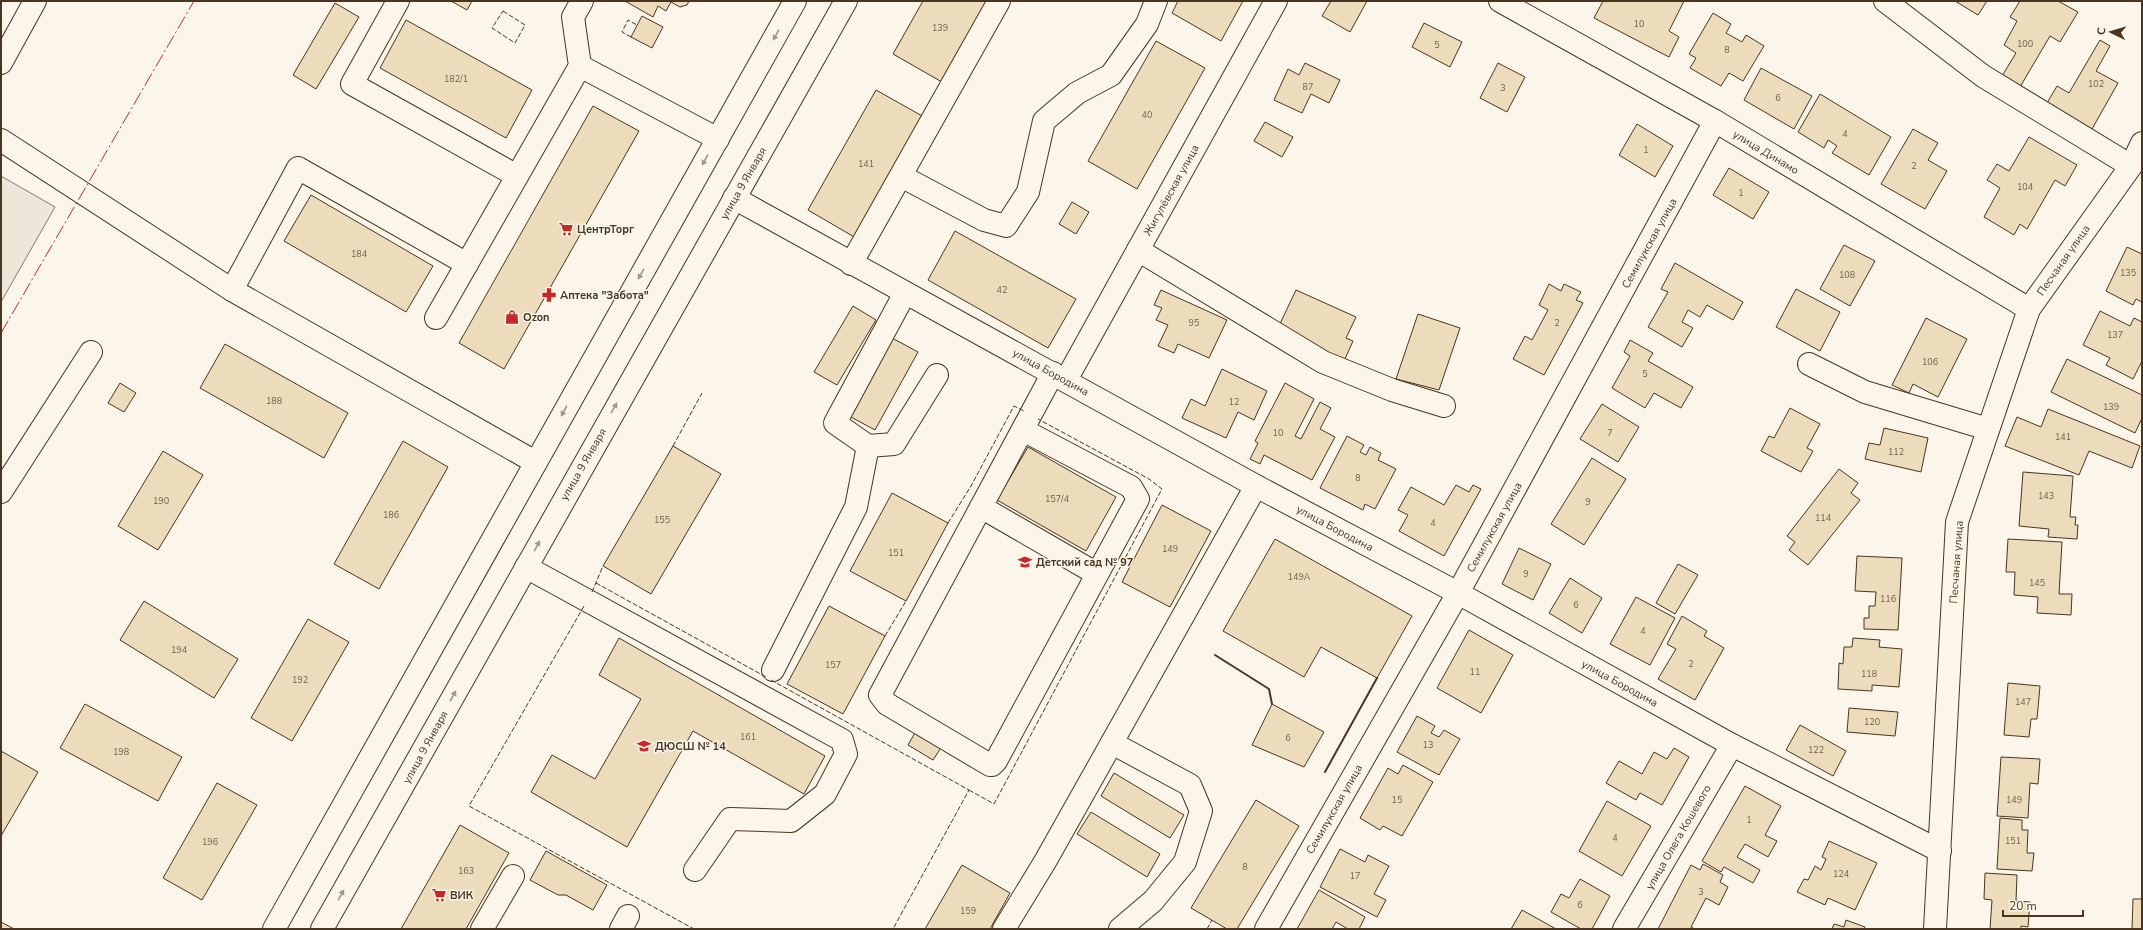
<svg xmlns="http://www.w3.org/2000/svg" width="2143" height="930" font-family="'Nunito Sans',sans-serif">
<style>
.parking{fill:#ede7d9;stroke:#887966}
.building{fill:#ecdcbc;stroke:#4a3520}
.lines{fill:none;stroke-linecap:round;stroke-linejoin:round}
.minor-casing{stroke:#4a3520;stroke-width:24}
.major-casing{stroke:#4a3520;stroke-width:24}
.minor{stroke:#fbf6e9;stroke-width:22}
.major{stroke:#fbf6e9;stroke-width:22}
.fence{stroke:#4a3520;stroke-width:1;stroke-dasharray:5 2;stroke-linecap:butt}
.wall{stroke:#4a3520;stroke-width:2}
.power{stroke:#c62828;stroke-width:1;stroke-dasharray:14 3 2 3;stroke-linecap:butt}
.oneway{fill:#a29684}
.labels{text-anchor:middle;stroke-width:3;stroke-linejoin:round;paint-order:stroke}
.number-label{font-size:9px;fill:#725f47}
.street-label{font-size:11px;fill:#4a3520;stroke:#fbf6e9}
.poi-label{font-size:11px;font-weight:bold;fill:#4a3520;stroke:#fbf6e9;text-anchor:start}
</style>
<rect width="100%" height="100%" fill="#fbf6e9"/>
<path class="parking" d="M1 176 55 207 1 302Z"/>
<g class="building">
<path d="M451 1H472L467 10Z"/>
<path d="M625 1H689L687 5 680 7 671 2 666 11 658 6 653 17Z"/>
<path d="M923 1H987L942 82 893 54Z"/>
<path d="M1178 1H1243L1221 41 1172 13Z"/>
<path d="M1331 1H1367L1350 32 1322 16Z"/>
<path d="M1603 1H1684L1669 31 1679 37 1669 57 1594 18Z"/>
<path d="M1955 1H1987L1978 15Z"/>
<path d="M2020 1H2058L2078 12 2060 42 2050 36 2020 87 2002 76 2016 53 2004 45 2017 21 2010 17Z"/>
<path d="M335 3 359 17 316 89 293 75Z"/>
<path d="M1713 13 1731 24 1726 33 1742 42 1746 35 1764 46 1743 81 1729 73 1721 86 1690 68 1696 58 1689 54Z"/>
<path d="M642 16 663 27 652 48 631 37Z"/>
<path d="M406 20 532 90 506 138 380 68Z"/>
<path d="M1424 23 1462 42 1450 67 1412 47Z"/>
<path d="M2100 40 2110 46 2096 71 2118 83 2092 129 2047 103 2057 86 2069 93Z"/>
<path d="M1156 41 1205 68 1137 189 1088 161Z"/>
<path d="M1305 63 1340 80 1329 103 1311 94 1302 113 1274 100 1288 69 1299 75Z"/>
<path d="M1498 63 1525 77 1507 112 1480 98Z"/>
<path d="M1761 68 1812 96 1794 129 1744 100Z"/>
<path d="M876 90 924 117 856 238 808 210Z"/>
<path d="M1820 94 1891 137 1869 175 1832 153 1837 146 1828 140 1824 148 1798 132Z"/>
<path d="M593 106 639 131 504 369 459 343Z"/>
<path d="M1265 122 1293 137 1282 157 1254 141Z"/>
<path d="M1637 124 1673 146 1655 177 1619 155Z"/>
<path d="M1913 129 1938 143 1928 160 1947 171 1925 209 1881 184Z"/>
<path d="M2029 137 2077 165 2065 186 2055 180 2027 229 2020 224 2014 235 1984 217 2000 188 1987 180 1997 164 2009 171Z"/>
<path d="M1729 168 1769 192 1753 219 1713 195Z"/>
<path d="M311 195 433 266 406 312 284 241Z"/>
<path d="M1072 202 1089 212 1076 234 1059 224Z"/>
<path d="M955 231 1076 299 1048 348 928 280Z"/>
<path d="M1844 245 1875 261 1850 306 1820 289Z"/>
<path d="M2127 247 2142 254V302L2136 299 2133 305 2106 291Z"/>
<path d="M1675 263 1743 302 1733 320 1707 305 1700 317 1688 310 1682 322 1693 328 1682 347 1648 327 1668 292 1661 289Z"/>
<path d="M1549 284 1561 291 1564 284 1581 292 1576 300 1583 303 1544 375 1513 359 1525 336 1532 340 1548 310 1539 305Z"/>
<path d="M1796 289 1840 312 1820 351 1776 327Z"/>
<path d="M1161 290 1227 320 1209 358 1178 344 1174 353 1158 346 1168 325 1156 320 1162 308 1154 305Z"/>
<path d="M1296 290 1356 317 1346 338 1353 341 1344 361 1277 330Z"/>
<path d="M853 306 876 320 837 385 814 372Z"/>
<path d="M2100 311 2130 326 2134 318 2142 322V361L2133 379 2106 365 2110 358 2083 345Z"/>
<path d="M1418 314 1460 328 1439 390 1396 379Z"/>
<path d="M1926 318 1967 339 1938 397 1913 384 1909 393 1892 385Z"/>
<path d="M892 338 918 352 875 430 849 416Z"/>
<path d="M1630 340 1653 353 1648 361 1693 387 1681 408 1654 393 1645 408 1612 388 1630 356 1624 352Z"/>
<path d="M225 344 348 413 324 458 200 388Z"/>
<path d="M2067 359 2142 395V418L2135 433 2051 392Z"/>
<path d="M1222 369 1267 391 1254 420 1238 412 1226 438 1182 418 1191 399 1205 406Z"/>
<path d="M120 383 136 393 124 412 108 403Z"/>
<path d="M1285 383 1314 399 1295 436 1301 439 1320 402 1331 408 1320 429 1335 437 1312 480 1264 455 1260 464 1250 459 1258 443 1255 441Z"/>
<path d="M1602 404 1639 427 1618 462 1580 439Z"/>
<path d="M1790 408 1820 424 1807 448 1813 451 1801 472 1761 451 1769 436 1774 438Z"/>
<path d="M2048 409 2140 446 2132 468 2089 451 2079 475 2005 446 2017 417 2041 427Z"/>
<path d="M1884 428 1928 438 1921 472 1865 459 1869 443 1880 445Z"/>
<path d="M1347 436 1364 445 1360 452 1366 455 1370 447 1381 453 1378 460 1396 469 1375 509 1365 504 1363 510 1320 488Z"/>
<path d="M403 441 448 467 379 589 334 564Z"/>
<path d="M673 446 721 474 651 594 603 566Z"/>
<path d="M1028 447 1116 497 1086 551 997 500Z"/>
<path d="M163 451 203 475 158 550 118 526Z"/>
<path d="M1592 458 1626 479 1584 545 1551 524Z"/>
<path d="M1839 469 1858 483 1851 493 1860 500 1808 565 1789 550 1795 542 1787 536Z"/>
<path d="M2023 472 2073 476 2070 517H2076L2075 525H2078L2077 539 2048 537 2049 529 2019 526Z"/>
<path d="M1456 485 1469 492 1473 485 1481 489 1444 556 1399 531 1408 515 1398 510 1411 487 1444 505Z"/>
<path d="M892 493 948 523 906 601 850 571Z"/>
<path d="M1162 505 1211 531 1170 607 1122 582Z"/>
<path d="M1275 539 1412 616 1377 678 1321 647 1304 677 1223 631Z"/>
<path d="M2008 539 2062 542 2059 594H2072L2071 615 2037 613 2038 597 2014 595 2015 572H2006Z"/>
<path d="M1519 548 1551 564 1533 600 1502 584Z"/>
<path d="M1857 556 1902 558 1898 630 1864 629V618H1869V606H1875L1876 592 1855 591Z"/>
<path d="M1678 564 1698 575 1675 614 1656 603Z"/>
<path d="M1570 578 1602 598 1582 633 1549 613Z"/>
<path d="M1636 597 1675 618 1650 665 1610 644Z"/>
<path d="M144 601 238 659 214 698 120 640Z"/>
<path d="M829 606 885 636 843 714 787 684Z"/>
<path d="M1682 616 1707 631 1704 636 1724 648 1695 700 1658 679 1676 649 1667 644Z"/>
<path d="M308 619 349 642 292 741 251 718Z"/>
<path d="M1469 630 1513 655 1481 713 1437 688Z"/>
<path d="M619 638 825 756 804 794 693 731 627 847 531 792 552 755 595 779 641 699 599 675Z"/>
<path d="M1853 638 1880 640 1879 647 1902 649 1899 687 1872 685V691L1838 689 1839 663 1843 664 1844 647H1852Z"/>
<path d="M2008 683 2040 686 2037 719H2031L2029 737 2004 735Z"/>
<path d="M85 704 182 757 158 801 60 748Z"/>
<path d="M1272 704 1324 732 1304 767 1252 745Z"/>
<path d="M1849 708 1898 712 1895 736 1847 732Z"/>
<path d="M1417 716 1435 726 1431 733 1439 737 1444 730 1460 739 1439 775 1397 752Z"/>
<path d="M920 724 946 740 933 760 908 745Z"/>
<path d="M1800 725 1846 751 1833 776 1786 750Z"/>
<path d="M1674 748 1689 757 1662 805 1640 793 1636 800 1606 783 1619 761 1642 774 1654 752 1667 759Z"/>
<path d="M1 751 38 772 1 836Z"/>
<path d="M2001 757 2040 759 2038 784 2030 783 2028 818 1997 816Z"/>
<path d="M1403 765 1433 782 1402 836 1383 826 1380 830 1360 818 1388 768 1398 774Z"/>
<path d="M1114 773 1184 815 1170 838 1101 796Z"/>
<path d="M217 783 257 805 202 900 163 878Z"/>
<path d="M1745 786 1781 806 1765 835 1777 841 1768 857 1745 844 1737 857 1760 870 1753 883 1724 867 1721 872 1702 861Z"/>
<path d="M1256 800 1299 826 1237 929H1227L1191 908Z"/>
<path d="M1607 801 1651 826 1622 876 1579 851Z"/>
<path d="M1091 812 1160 854 1147 877 1077 834Z"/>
<path d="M2000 818 2022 820V830H2028L2027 853H2034L2032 871 1997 869Z"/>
<path d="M460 825 509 853 466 929H401Z"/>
<path d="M1829 841 1877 863 1855 910 1828 898 1825 905 1797 892 1804 879 1808 880 1815 866 1821 870 1826 859 1822 857Z"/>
<path d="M1340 849 1365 862 1368 855 1389 866 1374 894 1386 900 1377 917 1320 887Z"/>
<path d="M546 851 607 885 593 910 566 895H558L530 880Z"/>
<path d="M1703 864 1723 875 1720 882 1728 887 1719 905 1706 898 1691 927 1695 929H1658L1691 865 1700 870Z"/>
<path d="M962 865 1010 893 990 929H925Z"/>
<path d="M1985 873 2017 875 2016 901 2030 902 2028 927 2021 926V929H1990L1992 900 1984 899Z"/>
<path d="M1580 879 1610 896 1592 929H1581L1551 912 1561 894 1569 898Z"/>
<path d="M1319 890 1365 917 1359 929H1348L1336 922 1332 929H1297Z"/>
<path d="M2133 899H2142V929H2132Z"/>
<path d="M1522 910 1556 929H1511Z"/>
<path d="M1846 920 1865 927 1864 929H1832L1834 924 1844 927Z"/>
<path d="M1 922 14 929H1Z"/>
</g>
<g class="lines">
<defs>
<g id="minor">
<path d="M398 1 352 84 517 176"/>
<path d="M1500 1 1715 121 2029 309"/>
<path d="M1885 1 1983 76 2131 166"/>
<path d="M1 63 35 1"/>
<path d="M580 66 718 139"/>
<path d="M1 140 232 290 535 462"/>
<path d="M901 176 984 220 1006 226 1028 192 1044 121 1077 93 1111 75 1147 24 1156 1"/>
<path d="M734 198 1256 486 1458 593 1732 745 1940 851"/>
<path d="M1138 250 1323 362 1392 390 1444 406"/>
<path d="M851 264 999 1"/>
<path d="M232 290 298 168 467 264"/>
<path d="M905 293 835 423 868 446 894 444 937 375"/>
<path d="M436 318 580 66 573 17 582 1"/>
<path d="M1809 364 1865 392 1988 429"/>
<path d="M1066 380 1276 1"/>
<path d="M1023 430 1131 487 1138 499 996 761 992 765H990L887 704 880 695 1053 373"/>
<path d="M1 492 91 352"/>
<path d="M981 507 1097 574"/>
<path d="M526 567 842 740 846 754 825 794 791 821 730 819 695 870"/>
<path d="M773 670 856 507 868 446"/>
<path d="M1112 743 1190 785 1201 811 1185 862 1153 901 1120 929"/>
<path d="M482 929 513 876"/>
<path d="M621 929 628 916"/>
<path d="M1004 929 1046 860 1256 486"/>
<path d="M1266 929 1458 593 1715 121"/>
<path d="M1624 929 1732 745"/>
<path d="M1935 929 1957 522 2029 309 2131 166 2142 143"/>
</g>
<g id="major">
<path d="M274 929 795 1"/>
<path d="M322 929 846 1"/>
</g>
</defs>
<use href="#minor" class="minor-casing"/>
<use href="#major" class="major-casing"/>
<use href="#minor" class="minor"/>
<use href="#major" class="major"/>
<g class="fence">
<path d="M503 11 525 25 515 43 492 28Z"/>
<path d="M631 37 622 32 628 20 637 25"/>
<path d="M673 446 702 393"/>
<path d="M948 523 971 486 1014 406 1024 411"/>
<path d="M596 583 766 677"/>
<path d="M592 592 603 566"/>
<path d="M584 606 469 806 694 929"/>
<path d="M885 636 906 601"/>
<path d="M771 680 969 790 893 929"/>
<path d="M969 790 994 804 1162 489 1149 479 1038 419"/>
<path d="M1207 929 1212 920"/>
</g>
<g class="wall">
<path d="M1215 655 1269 689 1272 704"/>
<path d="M1325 772 1377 678"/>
</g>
<path class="power" d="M1 333 194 1"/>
</g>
<defs><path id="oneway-solid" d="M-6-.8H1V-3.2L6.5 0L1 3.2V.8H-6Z"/></defs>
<g class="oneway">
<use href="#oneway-solid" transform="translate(776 35) rotate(119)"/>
<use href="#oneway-solid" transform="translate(705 160) rotate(119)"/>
<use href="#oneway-solid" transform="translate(641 274) rotate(119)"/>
<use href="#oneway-solid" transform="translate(614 408) rotate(-60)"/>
<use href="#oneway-solid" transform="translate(564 411) rotate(119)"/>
<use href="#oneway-solid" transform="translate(537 546) rotate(-62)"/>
<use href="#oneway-solid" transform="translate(453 696) rotate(-61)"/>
<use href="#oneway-solid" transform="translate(341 895) rotate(-61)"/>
</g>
<defs>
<symbol id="supermarket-bare" viewBox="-9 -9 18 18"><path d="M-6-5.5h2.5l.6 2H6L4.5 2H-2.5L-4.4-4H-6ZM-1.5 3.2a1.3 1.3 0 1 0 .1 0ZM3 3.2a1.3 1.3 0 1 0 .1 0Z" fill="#c62828" stroke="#fbf6e9" stroke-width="2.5" paint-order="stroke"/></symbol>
<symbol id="pharmacy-bare" viewBox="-9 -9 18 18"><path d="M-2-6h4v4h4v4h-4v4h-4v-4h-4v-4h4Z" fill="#c62828" stroke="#fbf6e9" stroke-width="2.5" paint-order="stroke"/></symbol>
<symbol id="shop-bare" viewBox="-9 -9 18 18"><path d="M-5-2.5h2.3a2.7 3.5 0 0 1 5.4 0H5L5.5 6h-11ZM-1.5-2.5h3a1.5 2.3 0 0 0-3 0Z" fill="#c62828" stroke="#fbf6e9" stroke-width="2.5" paint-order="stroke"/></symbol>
<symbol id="school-bare" viewBox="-9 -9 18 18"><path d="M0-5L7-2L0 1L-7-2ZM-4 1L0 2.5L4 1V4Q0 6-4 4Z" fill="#c62828" stroke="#fbf6e9" stroke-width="2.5" paint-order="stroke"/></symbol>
</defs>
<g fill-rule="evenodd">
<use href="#supermarket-bare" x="556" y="219" width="20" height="20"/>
<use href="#pharmacy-bare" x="539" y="285" width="20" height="20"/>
<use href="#shop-bare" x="502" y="307" width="20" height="20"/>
<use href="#school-bare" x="1015" y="552" width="20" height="20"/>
<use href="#school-bare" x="634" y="736" width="20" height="20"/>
<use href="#supermarket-bare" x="429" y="885" width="20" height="20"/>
</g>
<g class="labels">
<g class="number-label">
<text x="1639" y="27">10</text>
<text x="940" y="31">139</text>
<text x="2025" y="47">100</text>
<text x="1437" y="48">5</text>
<text x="1727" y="53">8</text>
<text x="456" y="82">182/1</text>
<text x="2096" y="87">102</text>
<text x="1308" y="90">87</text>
<text x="1503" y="91">3</text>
<text x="1778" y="101">6</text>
<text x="1147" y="118">40</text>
<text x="1845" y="137">4</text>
<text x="1646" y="153">1</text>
<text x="866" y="167">141</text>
<text x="1914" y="169">2</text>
<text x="2025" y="190">104</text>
<text x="1741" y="196">1</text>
<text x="359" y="257">184</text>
<text x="2128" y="276">135</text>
<text x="1847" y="278">108</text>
<text x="1002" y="293">42</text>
<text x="1194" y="326">95</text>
<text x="1557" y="326">2</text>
<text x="2115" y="338">137</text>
<text x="1930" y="365">106</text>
<text x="1645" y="377">5</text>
<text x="274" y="404">188</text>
<text x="1234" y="405">12</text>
<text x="2111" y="410">139</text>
<text x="1278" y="436">10</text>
<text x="1610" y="436">7</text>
<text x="2063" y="440">141</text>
<text x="1896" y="455">112</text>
<text x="1358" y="481">8</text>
<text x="2046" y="499">143</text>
<text x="1057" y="502">157/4</text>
<text x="161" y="504">190</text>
<text x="1588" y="505">9</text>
<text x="391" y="518">186</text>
<text x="1823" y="521">114</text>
<text x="662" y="523">155</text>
<text x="1433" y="526">4</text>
<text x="1170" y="552">149</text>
<text x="896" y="556">151</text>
<text x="1526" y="577">9</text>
<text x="1299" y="580">149А</text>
<text x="2037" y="586">145</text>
<text x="1888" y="602">116</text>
<text x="1576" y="608">6</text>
<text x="1643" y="634">4</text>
<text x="179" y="653">194</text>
<text x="1691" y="667">2</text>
<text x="833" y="668">157</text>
<text x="1475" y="675">11</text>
<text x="1869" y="677">118</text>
<text x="300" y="683">192</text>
<text x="2023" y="705">147</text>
<text x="1872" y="725">120</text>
<text x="748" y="740">161</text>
<text x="1288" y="741">6</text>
<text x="1428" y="748">13</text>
<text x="1816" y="753">122</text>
<text x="121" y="755">198</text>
<text x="1397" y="803">15</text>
<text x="2014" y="803">149</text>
<text x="1749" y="823">1</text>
<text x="1615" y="841">4</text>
<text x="2013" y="844">151</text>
<text x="210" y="845">196</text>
<text x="1245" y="870">8</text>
<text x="466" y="874">163</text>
<text x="1841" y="877">124</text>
<text x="1355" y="879">17</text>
<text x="1701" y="895">3</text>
<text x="1580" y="908">6</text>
<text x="968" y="914">159</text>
</g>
<g class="street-label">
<text transform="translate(1766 152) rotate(31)" y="4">улица Динамо</text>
<text transform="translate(743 183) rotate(-60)" y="4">улица 9 Января</text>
<text transform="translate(1171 190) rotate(-61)" y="4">Жигулёвская улица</text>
<text transform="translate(1649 243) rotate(-61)" y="4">Семилукская улица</text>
<text transform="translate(2063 260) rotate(-55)" y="4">Песчаная улица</text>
<text transform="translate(1051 372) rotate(29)" y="4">улица Бородина</text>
<text transform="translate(583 464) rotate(-60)" y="4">улица 9 Января</text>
<text transform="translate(1494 527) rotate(-61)" y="4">Семилукская улица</text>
<text transform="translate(1335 528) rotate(28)" y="4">улица Бородина</text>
<text transform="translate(1956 562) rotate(-86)" y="4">Песчаная улица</text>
<text transform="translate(1620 683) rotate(29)" y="4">улица Бородина</text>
<text transform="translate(425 747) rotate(-61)" y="4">улица 9 Января</text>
<text transform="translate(1334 809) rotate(-60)" y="4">Семилукская улица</text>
<text transform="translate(1678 837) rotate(-60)" y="4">улица Олега Кошевого</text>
</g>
<g class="poi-label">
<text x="577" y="233">ЦентрТорг</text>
<text x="560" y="299">Аптека "Забота"</text>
<text x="523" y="321">Ozon</text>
<text x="1036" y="566">Детский сад № 97</text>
<text x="655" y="750">ДЮСШ № 14</text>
<text x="450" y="899">ВИК</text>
</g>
</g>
<rect width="2143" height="930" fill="none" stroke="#4a3520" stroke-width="4"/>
<g transform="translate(2111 32) rotate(275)" stroke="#fbf6e9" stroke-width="3" paint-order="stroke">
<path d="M0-3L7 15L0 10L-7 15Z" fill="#4a3520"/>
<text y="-6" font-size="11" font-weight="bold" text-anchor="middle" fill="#4a3520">С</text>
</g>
<path d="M2003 910v6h80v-6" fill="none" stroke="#4a3520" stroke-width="2"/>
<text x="2009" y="910" font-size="12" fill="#4a3520" stroke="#fbf6e9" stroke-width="3" paint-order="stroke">20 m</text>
</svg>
